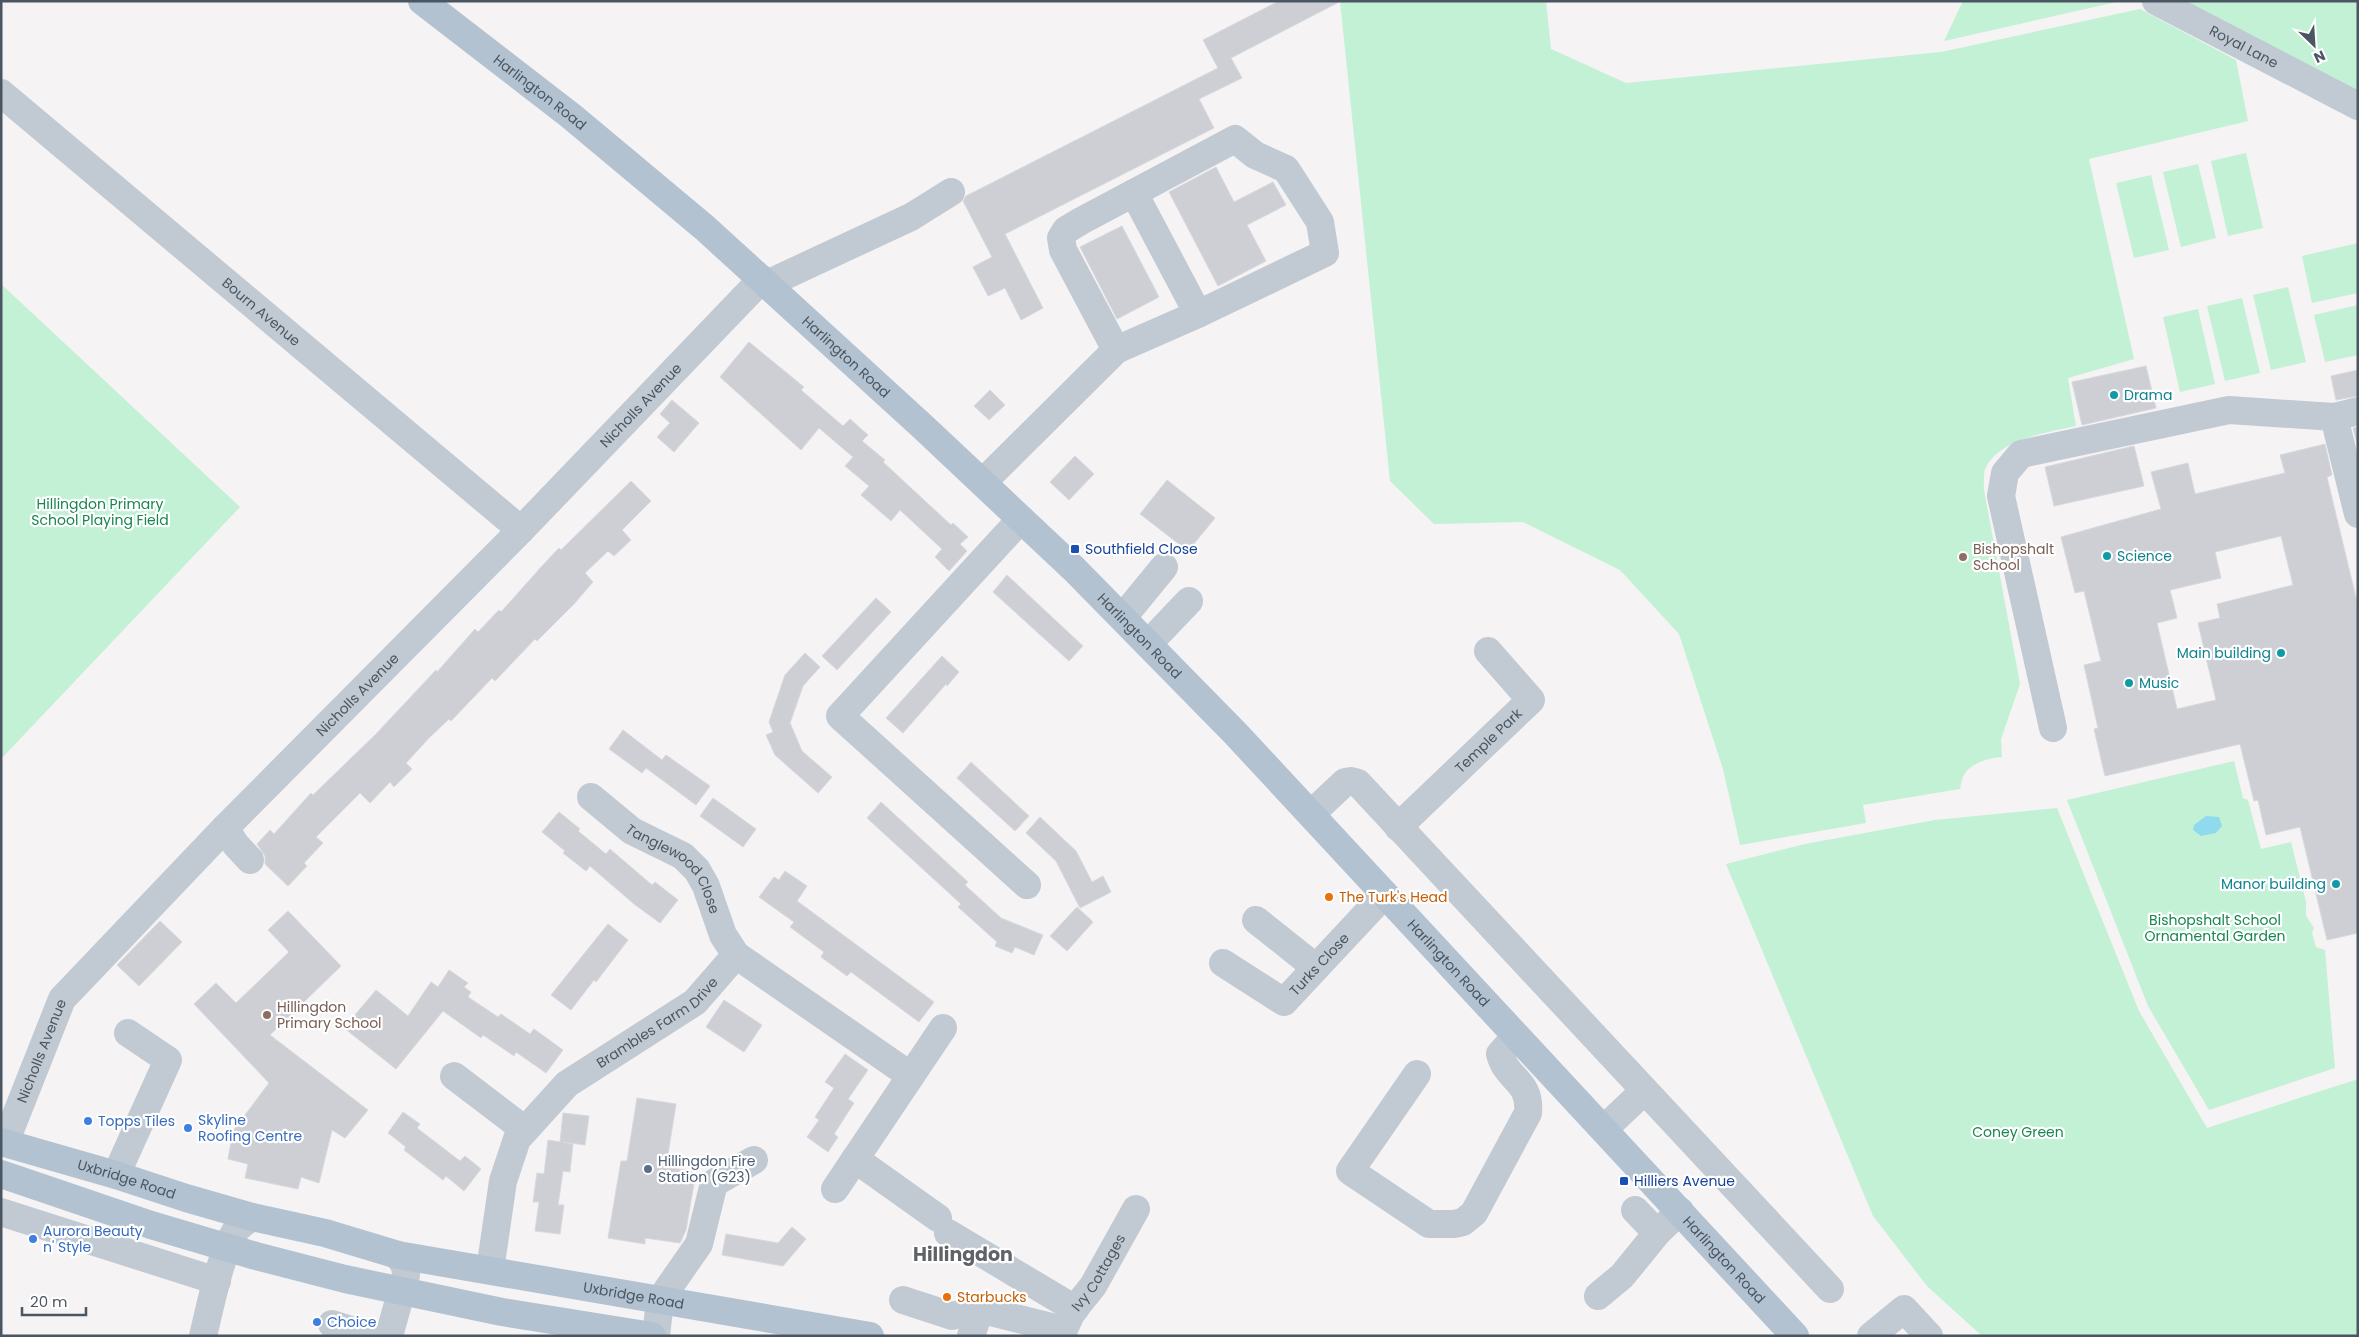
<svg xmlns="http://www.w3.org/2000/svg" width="2359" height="1337" font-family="Poppins,sans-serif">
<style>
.green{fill:#c3f1d5}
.water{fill:#90daee}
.building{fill:#cdcfd5;stroke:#d7d9de;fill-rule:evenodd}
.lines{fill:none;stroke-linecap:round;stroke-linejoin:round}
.minor{stroke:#c1cad2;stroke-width:28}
.major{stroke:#b3c2d1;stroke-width:28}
.culture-dot{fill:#0f9aa8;stroke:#fff;stroke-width:2}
.transit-dot{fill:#1a4fb4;stroke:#fff;stroke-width:2}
.education-dot{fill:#8d6e63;stroke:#fff;stroke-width:2}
.food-dot{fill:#e8710a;stroke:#fff;stroke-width:2}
.shop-dot{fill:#3f7fe0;stroke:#fff;stroke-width:2}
.service-dot{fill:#5c6f8a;stroke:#fff;stroke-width:2}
.labels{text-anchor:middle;stroke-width:4.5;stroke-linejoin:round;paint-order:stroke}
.street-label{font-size:14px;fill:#4a5661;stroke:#fff}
.culture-label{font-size:14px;fill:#0d838f;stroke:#fff;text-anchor:start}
.park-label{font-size:14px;fill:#17864f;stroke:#fff}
.transit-label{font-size:14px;fill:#164399;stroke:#fff;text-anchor:start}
.education-label{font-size:14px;fill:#785e54;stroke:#fff;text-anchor:start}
.food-label{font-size:14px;fill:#c56008;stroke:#fff;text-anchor:start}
.shop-label{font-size:14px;fill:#366cbe;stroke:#fff;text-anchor:start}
.service-label{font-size:14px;fill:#4e5e75;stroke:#fff;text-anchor:start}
.district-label{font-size:19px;font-weight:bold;fill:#5f6368;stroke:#fff}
</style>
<rect width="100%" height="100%" fill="#f5f3f3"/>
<g class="green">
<path d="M1340 1H1546L1551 49 1626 83 1941 52 2140 9 2236 60 2248 121 2089 159 2134 359 2068 378 2076 426C2049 432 2000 439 1986 467 1983 472 1984 484 1984 490L2020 684 2001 739 2002 757C1990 758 1973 762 1965 773 1962 777 1961 784 1960 789L1863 805 1866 823 1740 845 1723 769 1679 634 1620 570 1523 522 1434 524 1390 481Z"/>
<path d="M1963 1H2121L1944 41Z"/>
<path d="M2185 1H2358V98Z"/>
<path d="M2246 153 2263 228 2228 236 2211 161Z"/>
<path d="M2198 164 2216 238 2181 247 2163 172Z"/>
<path d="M2151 175 2169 250 2134 258 2116 183Z"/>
<path d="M2358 243V293L2312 303 2302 256Z"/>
<path d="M1 284 240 507 1 759Z"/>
<path d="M2288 287 2306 362 2271 370 2253 295Z"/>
<path d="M2242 298 2260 373 2225 381 2207 306Z"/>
<path d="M2358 305V355L2325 362 2314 315Z"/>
<path d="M2198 309 2215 384 2180 392 2163 317Z"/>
<path d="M2234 761 2243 798 2248 800 2261 849 2291 842 2306 902V916L2314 928 2312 933 2316 947 2325 950 2335 1068 2209 1110 2148 1006 2067 800Z"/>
<path d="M2057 808 2139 1011 2207 1128 2358 1079V1336H1982L1927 1286 1873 1216 1726 864 1805 844 1935 820Z"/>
</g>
<path class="water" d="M2206 816 2219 817 2222 826 2216 833 2201 836 2193 830 2194 825Z"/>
<g class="building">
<path d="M1279 1H1341L1231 58 1242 78 1199 99 1214 128 1005 234 1043 308 1021 320 1005 288 988 296 973 267 992 257 963 201 966 196 1218 68 1203 40Z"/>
<path d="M1216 167 1234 202 1273 182 1286 205 1247 225 1266 261 1218 286 1169 192Z"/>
<path d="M1122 226 1159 297 1117 319 1080 247Z"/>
<path d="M749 342 804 387 801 390 843 426 850 419 868 435 862 441 885 460 883 462 951 525 953 523 968 537 960 544 967 551 949 571 935 557 942 549 900 510 891 521 861 495 869 486 845 466 853 457 819 428 801 450 720 377Z"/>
<path d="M2146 366 2156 408 2082 425 2072 382Z"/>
<path d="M2358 370V396L2336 400 2331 376Z"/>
<path d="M990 390 1005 405 989 420 974 406Z"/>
<path d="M672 400 699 423 674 452 657 437 670 423 660 414Z"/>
<path d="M2358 427V448L2353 428Z"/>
<path d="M2325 444 2332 475 2327 477 2358 606V933L2327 940 2300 827 2266 835 2258 800 2254 801 2240 744 2105 776 2094 729 2098 728 2084 665 2101 661 2084 591 2075 593 2061 537 2161 509 2151 472 2188 463 2195 494 2285 473 2280 455ZM2281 536 2293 585 2217 604 2220 618 2198 623 2216 700 2177 709 2157 623 2177 618 2170 590 2221 578 2215 552Z"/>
<path d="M2134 446 2144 486 2054 506 2045 467Z"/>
<path d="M1075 456 1094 474 1069 500 1050 482Z"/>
<path d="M1167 480 1215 518 1188 551 1140 514Z"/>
<path d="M631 481 651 501 622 530 631 540 614 556 608 551 585 573 593 582 574 604 537 641 535 639 495 681 492 678 451 721 449 719 429 738 406 763 412 769 394 787 390 782 370 803 360 793 316 837 323 843 304 863 307 866 288 886 265 864V856L257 844 270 830 274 834 311 793 313 795 376 734 436 670 437 672 475 629 478 632 499 610 501 612 542 566 559 548 561 550Z"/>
<path d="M1007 575 1083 646 1069 661 993 592Z"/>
<path d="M876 598 891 612 837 670 822 656Z"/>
<path d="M805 653 820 667 803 686 790 723 802 751 832 777 818 793 775 755 766 735 773 732 769 722 785 675Z"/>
<path d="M942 656 959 672 947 686 946 684 903 733 886 718Z"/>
<path d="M623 730 662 760 666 755 710 786 696 805 646 768 642 773 609 749Z"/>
<path d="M971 762 1029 816 1015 831 957 778Z"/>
<path d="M713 798 756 829 743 847 700 816Z"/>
<path d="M881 802 968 882 965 885 1001 918 1043 935 1034 955 1015 947 1012 953 995 946 997 942 958 907 961 904 867 818Z"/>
<path d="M559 812 580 829 578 831 606 854 610 849 652 885 655 882 678 900 660 923 634 904 590 866 586 871 563 853 565 851 542 832Z"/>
<path d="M1040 817 1076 851 1092 882 1103 876 1111 892 1080 908 1056 861 1026 833Z"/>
<path d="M785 871 807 886 797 901 934 1002 919 1022 851 972 847 976 821 957 824 952 790 927 794 922 759 897 774 877 779 880Z"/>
<path d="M1077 907 1093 922 1067 951 1050 936Z"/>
<path d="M288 911 341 966 270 1035 368 1110 345 1138 332 1130 319 1183 301 1177 298 1189 245 1178 248 1164 228 1159 233 1131 269 1083 194 1004 216 983 236 1003 289 952 268 930Z"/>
<path d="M160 921 182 942 139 986 117 965Z"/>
<path d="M608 924 628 940 596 982 594 980 571 1010 551 995Z"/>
<path d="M449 970 468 983 464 987 471 992 468 997 498 1017 501 1014 530 1034 534 1029 563 1050 546 1073 516 1052 514 1056 483 1035 481 1038 443 1011 396 1069 344 1028 376 990 408 1016 431 982 438 987Z"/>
<path d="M724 1000 762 1025 744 1052 706 1027Z"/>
<path d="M845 1054 868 1070 848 1099 854 1103 834 1134 838 1137 828 1152 807 1137 819 1120 815 1117 834 1088 825 1082Z"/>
<path d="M637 1098 676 1104 666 1167 696 1172 686 1230 680 1243 645 1238V1244L608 1238 621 1161H627Z"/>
<path d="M403 1112 420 1124 417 1128 460 1161 465 1156 481 1169 464 1191 446 1176 443 1180 404 1150 406 1147 388 1133Z"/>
<path d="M563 1113 589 1116 585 1145 563 1142 573 1144 570 1172 563 1171 558 1205H564L560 1234 535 1231 539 1202H533L537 1173 544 1174 548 1140 560 1142Z"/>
<path d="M792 1227 806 1239 783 1266 722 1255 726 1234 778 1243Z"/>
</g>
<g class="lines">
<g class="minor">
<path id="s1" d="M2156 1 2358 106"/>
<path id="s2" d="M1 93 521 530"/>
<path d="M767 284 911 217 951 192"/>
<path d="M1116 350 1063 250 1061 238 1066 230 1081 221 1235 139 1255 155 1286 169 1320 222 1325 253 1198 314"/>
<path d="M2358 411 2334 417 2358 514"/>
<path d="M983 482 1116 350 1198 314 1134 193"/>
<path d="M1021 519 840 716 1027 885"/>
<path d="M1123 617 1164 567"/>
<path d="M1148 644 1189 601"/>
<path d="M2053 728 2001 496 2005 473 2021 454 2229 410 2334 417"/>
<path id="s3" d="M591 797 632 831 683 856 697 870 706 886 723 935 736 955"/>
<path d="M1311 814 1345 782 1351 781 1358 783 1830 1289"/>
<path id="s4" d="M1398 827 1531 700 1488 651"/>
<path d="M225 828 236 845 250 860"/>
<path d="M1256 920 1315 967"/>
<path id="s5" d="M1223 963 1284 1002 1384 895"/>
<path d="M1417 1074 1350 1171 1429 1224H1454L1463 1222 1474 1213 1528 1113C1531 1080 1507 1081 1500 1054L1515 1037"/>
<path d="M454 1076 525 1130"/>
<path d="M1604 1129 1644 1091"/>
<path id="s6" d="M5 1143 62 999 225 828 521 530 762 279"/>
<path d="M855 1159 938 1218"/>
<path d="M116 1175 168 1060 128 1033"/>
<path d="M835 1189 943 1028"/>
<path d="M1635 1210 1657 1233"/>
<path d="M1 1212 217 1281"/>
<path d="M948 1233 1075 1309"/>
<path id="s7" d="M490 1270 503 1181 517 1139 567 1084 695 1002 736 955 911 1076"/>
<path d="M1598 1296 1622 1276 1657 1233 1680 1211"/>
<path d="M903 1300 952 1316 978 1309 1064 1330"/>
<path d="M332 1324 370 1336"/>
<path id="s8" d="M1066 1325 1072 1312 1093 1286 1136 1209"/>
<path d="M203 1336C210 1308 221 1250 237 1229 241 1224 247 1221 252 1217"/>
<path d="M389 1336 406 1275 405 1266 398 1255"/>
<path d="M656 1336 660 1300 699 1244 714 1183 754 1160"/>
<path d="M971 1336 980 1309"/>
<path d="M1871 1336 1904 1309 1929 1336"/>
</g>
<g class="major">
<path id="s9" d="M422 1 571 116 705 228 922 426 1074 569 1236 734 1795 1336"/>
<path id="s10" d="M1 1142 116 1175 186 1198 252 1217 325 1233 398 1255 870 1336"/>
<path d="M1 1174 151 1225 256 1256 345 1279 502 1312 652 1336"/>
</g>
</g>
<g class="culture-dot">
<circle cx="2114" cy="395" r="5"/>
<circle cx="2107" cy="556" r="5"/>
<circle cx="2281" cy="653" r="5"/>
<circle cx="2129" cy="683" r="5"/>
<circle cx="2336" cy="884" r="5"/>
</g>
<g class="transit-dot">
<rect x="1070" y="544" width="10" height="10" rx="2.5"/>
<rect x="1619" y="1176" width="10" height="10" rx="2.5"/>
</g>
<g class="education-dot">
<circle cx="1963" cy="557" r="5"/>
<circle cx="267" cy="1015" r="5"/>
</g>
<g class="food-dot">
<circle cx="1329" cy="897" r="5"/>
<circle cx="947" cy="1297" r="5"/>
</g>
<g class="shop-dot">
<circle cx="88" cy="1121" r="5"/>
<circle cx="188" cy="1128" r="5"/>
<circle cx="33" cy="1239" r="5"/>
<circle cx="317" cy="1322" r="5"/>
</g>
<circle class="service-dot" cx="648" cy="1169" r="5"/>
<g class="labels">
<g class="street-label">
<text dy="5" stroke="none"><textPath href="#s1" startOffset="99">Royal Lane</textPath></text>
<text dy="5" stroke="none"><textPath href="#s9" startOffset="149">Harlington Road</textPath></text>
<text dy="5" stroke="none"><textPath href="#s2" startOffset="340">Bourn Avenue</textPath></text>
<text dy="5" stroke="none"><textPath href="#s9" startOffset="554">Harlington Road</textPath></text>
<text dy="5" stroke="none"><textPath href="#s6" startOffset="984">Nicholls Avenue</textPath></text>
<text dy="5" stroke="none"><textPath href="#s9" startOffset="959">Harlington Road</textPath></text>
<text dy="5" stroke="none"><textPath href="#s6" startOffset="579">Nicholls Avenue</textPath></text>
<text dy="5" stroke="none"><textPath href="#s4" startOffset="125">Temple Park</textPath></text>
<text dy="5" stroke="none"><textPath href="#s3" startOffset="112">Tanglewood Close</textPath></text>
<text dy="5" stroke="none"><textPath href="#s5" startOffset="124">Turks Close</textPath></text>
<text dy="5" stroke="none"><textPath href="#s9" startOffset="1409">Harlington Road</textPath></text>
<text dy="5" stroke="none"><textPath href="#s7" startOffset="318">Brambles Farm Drive</textPath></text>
<text dy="5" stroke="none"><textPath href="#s6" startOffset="99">Nicholls Avenue</textPath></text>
<text dy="5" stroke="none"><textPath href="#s10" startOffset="131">Uxbridge Road</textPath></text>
<text dy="5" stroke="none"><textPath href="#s9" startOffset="1814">Harlington Road</textPath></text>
<text dy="5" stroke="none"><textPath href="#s8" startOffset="62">Ivy Cottages</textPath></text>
<text dy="5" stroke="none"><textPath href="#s10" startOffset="652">Uxbridge Road</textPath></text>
</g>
<g class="culture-label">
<text x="2124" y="400">Drama</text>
<text x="2117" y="561">Science</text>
<text x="2271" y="658" text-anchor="end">Main building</text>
<text x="2139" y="688">Music</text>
<text x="2326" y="889" text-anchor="end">Manor building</text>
</g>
<g class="park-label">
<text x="100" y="509">Hillingdon Primary<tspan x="100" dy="16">School Playing Field</tspan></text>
<text x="2215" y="925">Bishopshalt School<tspan x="2215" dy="16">Ornamental Garden</tspan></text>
<text x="2018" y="1137">Coney Green</text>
</g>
<g class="transit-label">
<text x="1085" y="554">Southfield Close</text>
<text x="1634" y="1186">Hilliers Avenue</text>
</g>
<g class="education-label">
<text x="1973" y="554">Bishopshalt<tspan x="1973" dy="16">School</tspan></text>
<text x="277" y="1012">Hillingdon<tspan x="277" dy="16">Primary School</tspan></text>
</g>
<g class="food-label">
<text x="1339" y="902">The Turk's Head</text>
<text x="957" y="1302">Starbucks</text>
</g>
<g class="shop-label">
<text x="198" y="1125">Skyline<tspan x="198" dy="16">Roofing Centre</tspan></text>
<text x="98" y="1126">Topps Tiles</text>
<text x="43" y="1236">Aurora Beauty<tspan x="43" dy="16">n' Style</tspan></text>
<text x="327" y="1327">Choice</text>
</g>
<g class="service-label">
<text x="658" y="1166">Hillingdon Fire<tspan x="658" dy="16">Station (G23)</tspan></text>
</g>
<g class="district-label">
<text x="963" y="1261">Hillingdon</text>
</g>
</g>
<rect width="2359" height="1337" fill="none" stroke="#4a5661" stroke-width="5"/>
<g transform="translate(2314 45) rotate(155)" stroke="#ffffff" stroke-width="4" paint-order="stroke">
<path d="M0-4L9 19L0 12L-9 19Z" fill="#4a5661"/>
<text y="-8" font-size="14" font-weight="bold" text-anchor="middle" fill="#4a5661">N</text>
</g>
<path d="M22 1307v8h64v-8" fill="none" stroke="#4a5661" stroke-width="2.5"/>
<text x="30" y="1307" font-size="15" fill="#4a5661" stroke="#ffffff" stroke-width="4" paint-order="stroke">20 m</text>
</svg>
